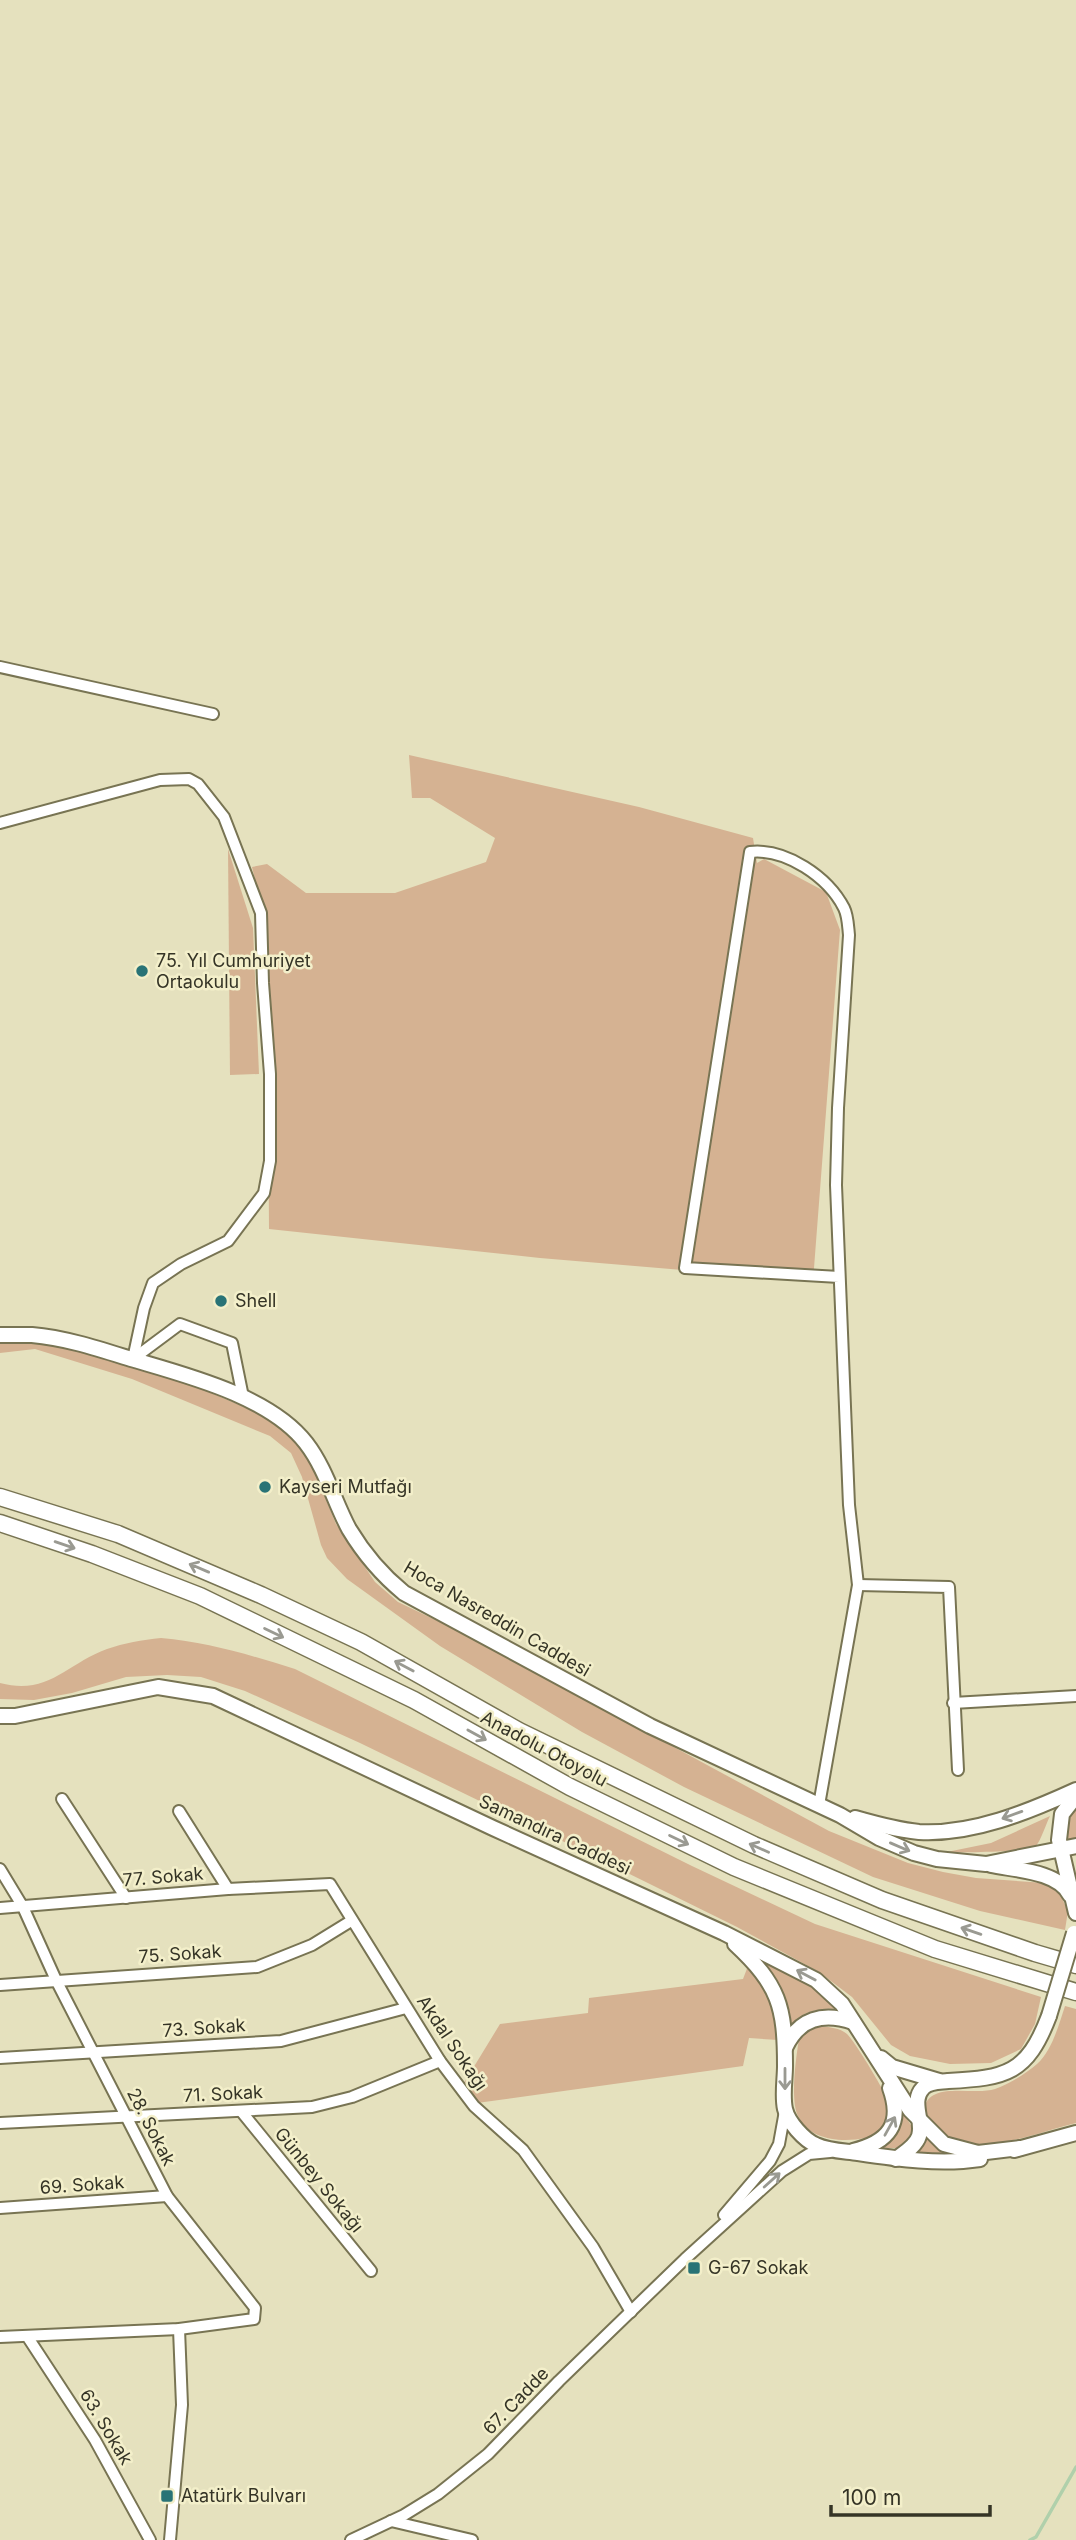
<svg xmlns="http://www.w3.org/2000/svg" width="1076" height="2540" font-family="Inter,sans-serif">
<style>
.green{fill:#d5b292}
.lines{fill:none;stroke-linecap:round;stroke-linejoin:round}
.stream{stroke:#b0d0ab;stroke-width:3.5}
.minor-casing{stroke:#787453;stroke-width:14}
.major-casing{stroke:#787453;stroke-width:18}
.highway-casing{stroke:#787453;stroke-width:19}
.minor{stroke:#fff;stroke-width:10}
.major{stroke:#fff;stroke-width:14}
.highway{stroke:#fff;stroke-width:16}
.major-bridge-casing{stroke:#787453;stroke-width:18;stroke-linecap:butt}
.major-bridge{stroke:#fff;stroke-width:14}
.oneway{stroke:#9a9a92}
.poi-dot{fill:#297376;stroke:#f3efca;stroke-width:2.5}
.labels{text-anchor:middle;stroke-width:5;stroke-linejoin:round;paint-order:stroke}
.poi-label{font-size:18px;fill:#353426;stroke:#f3efca;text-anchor:start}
.street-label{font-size:18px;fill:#353426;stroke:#f3efca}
</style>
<rect width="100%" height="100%" fill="#e5e1be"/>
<g class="green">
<path d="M409 755 639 807 753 838 757 863 764 859 826 892 840 930 813 1281 540 1258 269 1229 267 929 252 867 267 864 306 893H395L486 862 495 838 430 798H412Z"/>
<path d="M228 849 253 928 259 1074 230 1075Z"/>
<path d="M0 1340 31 1341 76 1349 190 1384 268 1417 295 1441 309 1458 336 1524 375 1582 398 1602 469 1636 829 1831 908 1863 943 1872 976 1878 1045 1883 1057 1888 1068 1911 1065 1930 980 1911 873 1877 684 1787 582 1732 440 1646 347 1579 327 1558 321 1545 302 1477 291 1453 270 1436 132 1379 35 1349 0 1353Z"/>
<path d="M161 1638C208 1642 250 1655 295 1669L692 1866 815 1924 1041 1997 1035 2024 1021 2049 991 2063 950 2064 910 2056 891 2045 852 1997 819 1972 737 1927 587 1853 360 1743 245 1691 201 1677 167 1675 126 1677 72 1693 34 1700 0 1699V1683C48 1696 66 1664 107 1649 124 1643 142 1640 161 1638Z"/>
<path d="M1076 1807V1840L1064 1843 1066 1816Z"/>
<path d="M1050 1816C1046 1824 1041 1840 1036 1846 1027 1853 957 1852 942 1853L991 1843Z"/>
<path d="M748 1952 813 1986 838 2009C818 2008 800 2011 789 2029 784 1992 777 1975 748 1952Z"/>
<path d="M748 1966C772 1991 776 2006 778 2040L749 2038 743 2066 477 2103 464 2083 500 2024 588 2013 589 1998 743 1979Z"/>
<path d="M1065 2006 1076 2009V2123C1047 2130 986 2153 959 2143 944 2138 931 2123 924 2109 929 2080 974 2096 995 2089 1010 2084 1025 2074 1037 2064 1052 2051 1059 2024 1065 2006Z"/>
<path d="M820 2026C829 2027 840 2028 847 2034 854 2040 889 2097 890 2106 891 2115 886 2124 883 2133 858 2143 812 2146 798 2116 790 2100 796 2057 799 2039L807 2032Z"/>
<path d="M900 2109 913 2128 906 2145 897 2148H879Z"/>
<path d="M926 2134 959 2155 915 2152Z"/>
</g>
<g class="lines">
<path class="stream" d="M1030 2540 1036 2537 1076 2467"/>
<defs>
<g id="minor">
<path d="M0 667 213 714"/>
<path d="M0 823 160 780 189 779 198 784 224 817 261 913 263 983 270 1074V1161L264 1193 228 1241 181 1264 153 1283 144 1308 133 1359"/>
<path d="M133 1359 180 1324 232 1343 243 1397"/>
<path d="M858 1585 949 1587 958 1770"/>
<path d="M953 1703 1076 1696"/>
<path d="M62 1799 126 1898"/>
<path d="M819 1805 858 1585 849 1505 836 1185 838 1108 849 935C848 926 848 916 844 908 828 877 786 848 750 852L685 1268 839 1277"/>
<path d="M179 1811 228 1889"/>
<path d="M0 1869 23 1907 56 1980 167 2196 255 2308 254 2319 179 2329 0 2337"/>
<path d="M0 1908 228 1889 330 1884 440 2061 474 2106 523 2150 593 2247 631 2312"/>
<path d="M0 1985 257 1967 312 1945 351 1921"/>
<path d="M0 2058 281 2041 406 2008"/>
<path d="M241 2111 371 2271"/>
<path d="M0 2123 312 2107 352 2097 440 2061"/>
<path d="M0 2208 167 2196"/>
<path d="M724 2215 770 2161 779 2144 785 2111"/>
<path d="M27 2336 95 2440 150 2540"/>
<path d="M391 2521 472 2540"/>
<path d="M170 2540 182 2405 179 2329"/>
<path d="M351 2540 404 2515 438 2494 488 2454 559 2381 685 2259 782 2171 809 2154 830 2152"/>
</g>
<g id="major">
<path d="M0 1335C11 1335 21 1335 32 1335 66 1338 99 1349 131 1359 185 1375 270 1396 306 1443 326 1469 334 1501 349 1529 364 1554 382 1575 404 1593L650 1726 840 1815 879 1838 914 1853 937 1859 986 1864 1076 1846"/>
<path d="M0 1716H15L158 1687 213 1696 493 1828 724 1933 816 1980 842 2004 910 2110 944 2144 978 2153 1020 2148"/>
<path d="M1076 1796 1062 1814 1059 1840 1076 1913"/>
<path d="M855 1818C876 1824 897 1830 919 1832 972 1835 1028 1812 1076 1790"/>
<path d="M991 1865C1015 1870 1058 1871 1070 1895"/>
<path d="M735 1944C779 1985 785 2006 785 2066 785 2079 782 2096 785 2109 788 2122 804 2140 816 2145 829 2151 844 2151 858 2153 898 2159 940 2165 980 2159"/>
<path d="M785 2048C799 2018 823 2012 853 2022"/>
<path d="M881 2058 892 2067 939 2081"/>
<path d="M1014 2150 1076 2133"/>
<path d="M853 2151C889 2142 903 2124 890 2088"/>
<path d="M896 2159C904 2153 916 2146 919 2136 924 2121 910 2101 923 2088 929 2081 940 2082 948 2081 1006 2078 1027 2074 1049 2016"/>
</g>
<g id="highway">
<path d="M0 1497 118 1534 261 1595 361 1642 519 1731 754 1845 882 1900 1035 1953 1076 1965"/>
<path d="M0 1523 92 1554 200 1596 414 1700 570 1787 734 1867 935 1949 1076 1992"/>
</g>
</defs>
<use href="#minor" class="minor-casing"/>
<use href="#major" class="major-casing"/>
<use href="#highway" class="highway-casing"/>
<use href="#minor" class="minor"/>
<use href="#major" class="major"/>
<use href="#highway" class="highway"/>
<defs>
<path id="major-bridge" d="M1049 2016 1074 1933"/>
</defs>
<use href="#major-bridge" class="major-bridge-casing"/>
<use href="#major-bridge" class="major-bridge"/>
</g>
<defs><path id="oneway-shaft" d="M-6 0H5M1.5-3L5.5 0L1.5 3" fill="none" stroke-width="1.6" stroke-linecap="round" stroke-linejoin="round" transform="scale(1.75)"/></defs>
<g class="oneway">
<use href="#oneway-shaft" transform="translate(65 1545) rotate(19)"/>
<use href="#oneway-shaft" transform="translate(199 1568) rotate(-157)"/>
<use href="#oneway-shaft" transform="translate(274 1633) rotate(26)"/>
<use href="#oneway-shaft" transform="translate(404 1666) rotate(-152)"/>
<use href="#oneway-shaft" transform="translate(477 1735) rotate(29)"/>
<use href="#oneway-shaft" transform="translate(1012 1815) rotate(160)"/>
<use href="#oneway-shaft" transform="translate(679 1840) rotate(26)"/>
<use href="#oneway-shaft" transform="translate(900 1847) rotate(23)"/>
<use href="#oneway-shaft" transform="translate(759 1848) rotate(-156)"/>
<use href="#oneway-shaft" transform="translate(971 1931) rotate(-161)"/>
<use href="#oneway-shaft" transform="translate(806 1975) rotate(-152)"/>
<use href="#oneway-shaft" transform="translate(785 2079) rotate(90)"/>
<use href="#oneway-shaft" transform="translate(890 2126) rotate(-61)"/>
<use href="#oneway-shaft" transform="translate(772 2180) rotate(-42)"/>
</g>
<g class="poi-dot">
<circle cx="142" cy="971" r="7"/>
<circle cx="221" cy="1301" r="7"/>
<circle cx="265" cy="1487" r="7"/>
<rect x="687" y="2261" width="14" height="14" rx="3.5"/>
<rect x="160" y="2489" width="14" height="14" rx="3.5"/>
</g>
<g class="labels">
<g class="poi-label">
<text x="156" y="967">75. Yıl Cumhuriyet<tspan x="156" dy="21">Ortaokulu</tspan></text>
<text x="235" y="1307">Shell</text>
<text x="279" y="1493">Kayseri Mutfağı</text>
<text x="708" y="2274">G-67 Sokak</text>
<text x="181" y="2502">Atatürk Bulvarı</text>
</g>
<g class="street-label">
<text transform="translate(497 1619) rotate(30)" y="6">Hoca Nasreddin Caddesi</text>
<text transform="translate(544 1749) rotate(28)" y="6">Anadolu Otoyolu</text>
<text transform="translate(555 1835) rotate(25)" y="6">Samandıra Caddesi</text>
<text transform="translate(163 1877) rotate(-5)" y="6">77. Sokak</text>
<text transform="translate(180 1954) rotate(-4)" y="6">75. Sokak</text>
<text transform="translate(204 2028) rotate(-4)" y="6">73. Sokak</text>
<text transform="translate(452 2043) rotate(56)" y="6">Akdal Sokağı</text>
<text transform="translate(223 2094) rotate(-3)" y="6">71. Sokak</text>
<text transform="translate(151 2127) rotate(63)" y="6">28. Sokak</text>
<text transform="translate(319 2180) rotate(51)" y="6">Günbey Sokağı</text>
<text transform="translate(82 2185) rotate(-4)" y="6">69. Sokak</text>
<text transform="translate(516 2401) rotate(-46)" y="6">67. Cadde</text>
<text transform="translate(106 2427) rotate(59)" y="6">63. Sokak</text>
</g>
</g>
<path d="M831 2505v10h159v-10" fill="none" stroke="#353426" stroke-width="3.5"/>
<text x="842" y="2505" font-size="21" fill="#353426" stroke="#f3efca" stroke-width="5" paint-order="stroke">100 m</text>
</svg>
